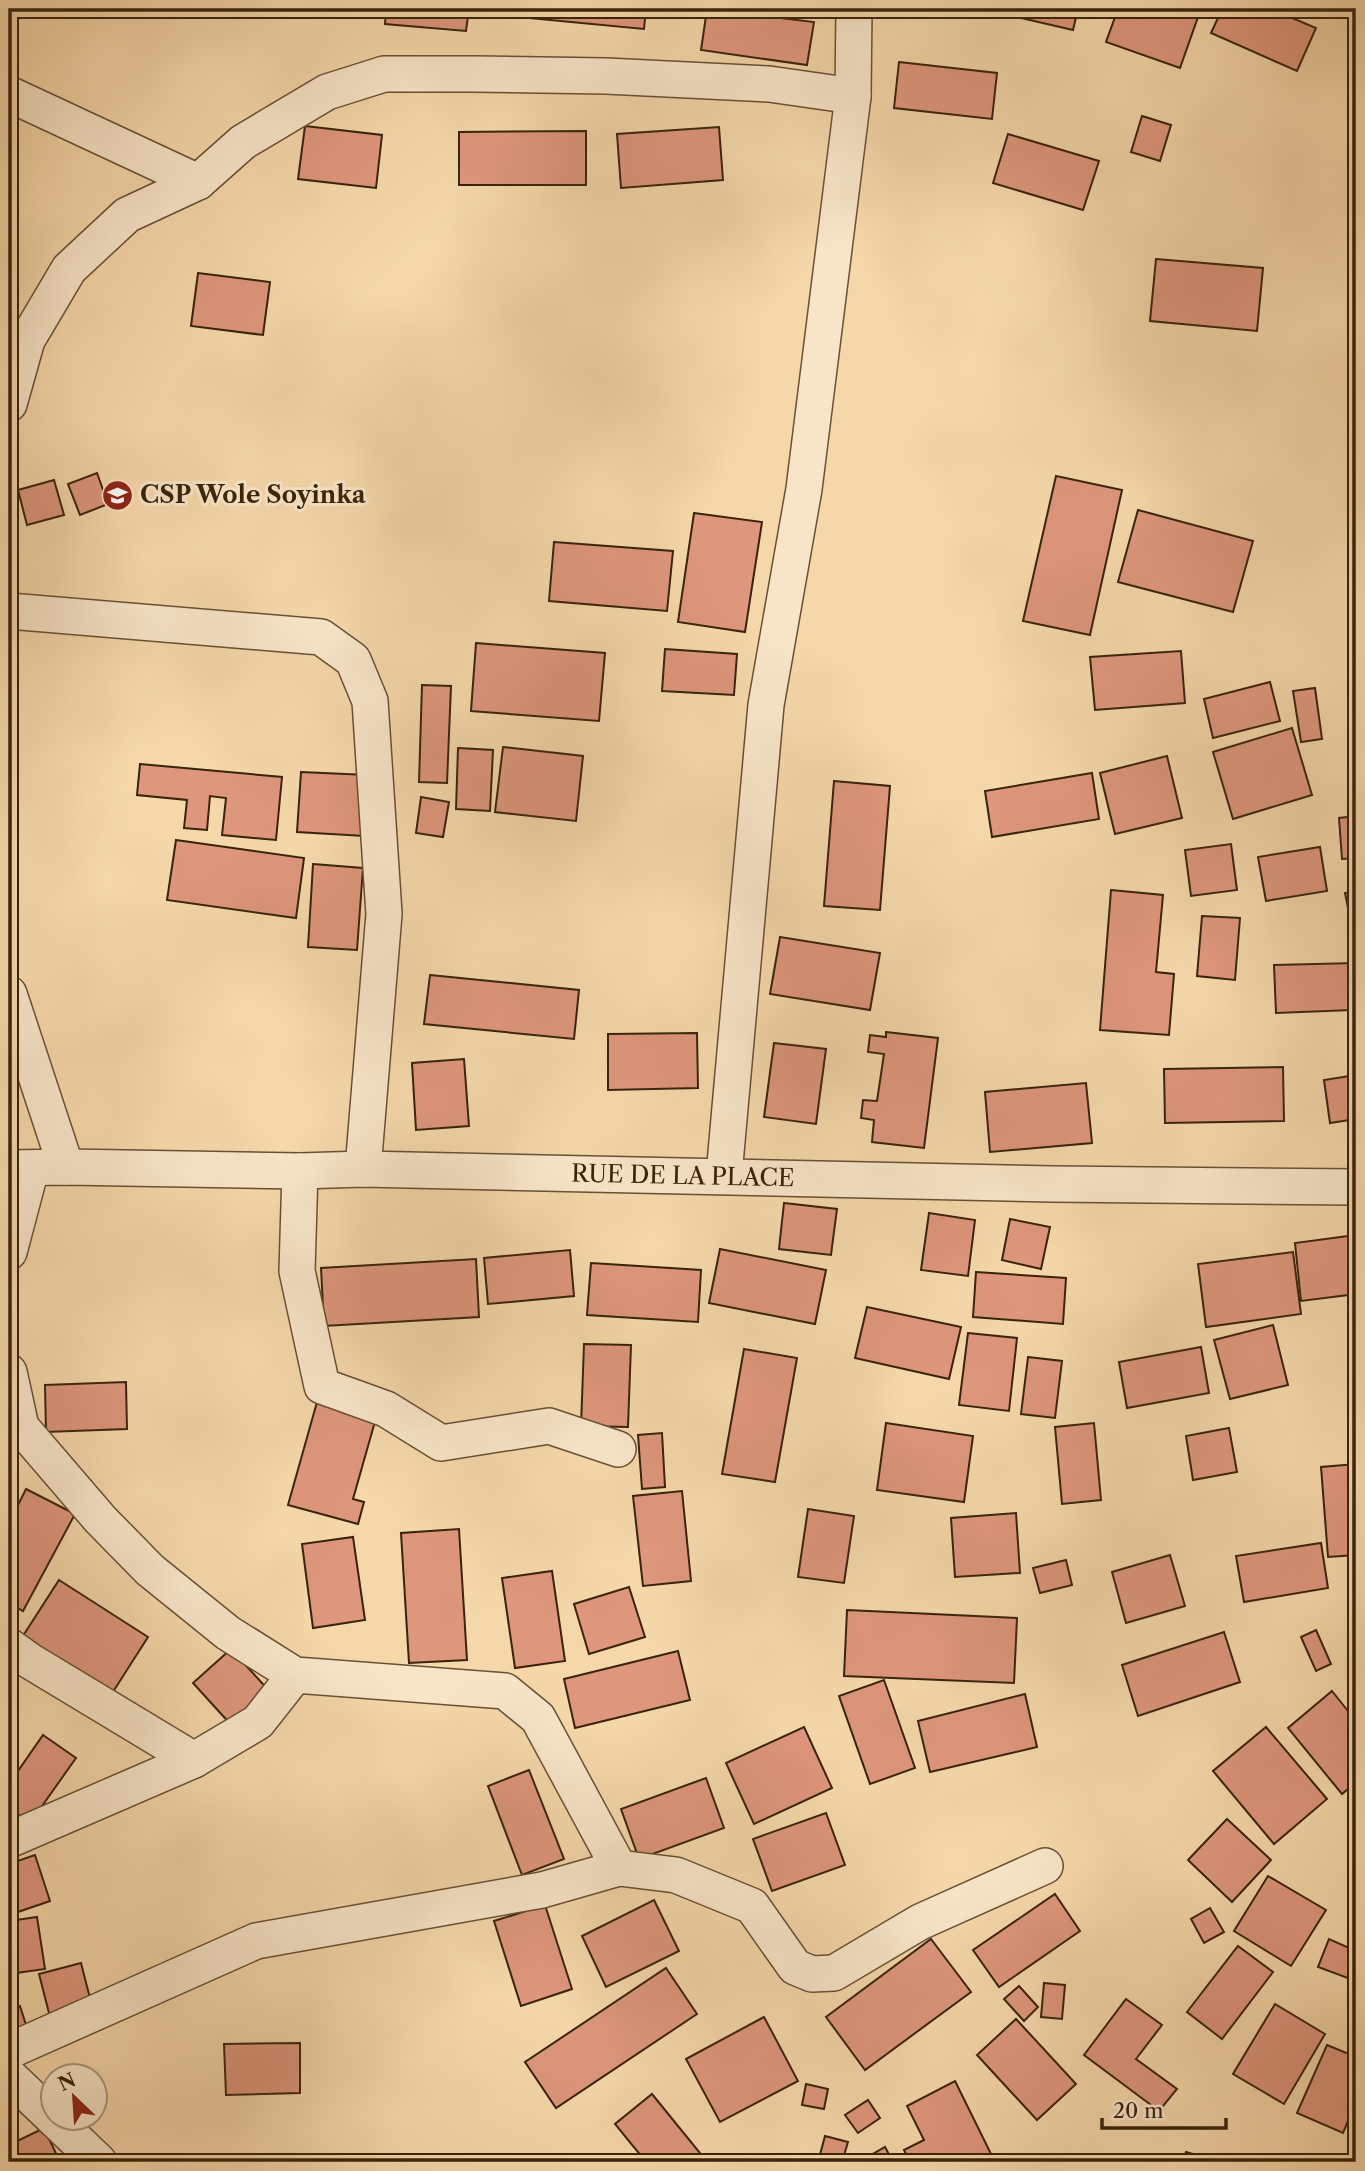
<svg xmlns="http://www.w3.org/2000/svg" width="1365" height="2171" font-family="'Libre Caslon Text',serif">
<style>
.building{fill:#de967c;stroke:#39230c;stroke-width:2}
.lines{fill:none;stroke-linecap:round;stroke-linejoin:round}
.minor-casing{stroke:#685034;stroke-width:38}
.minor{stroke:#f8e5c8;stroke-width:35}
.labels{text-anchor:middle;stroke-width:6;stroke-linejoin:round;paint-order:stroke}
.poi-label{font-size:24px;font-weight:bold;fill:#39230c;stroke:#f8e5c8;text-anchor:start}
.street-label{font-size:24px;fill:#39230c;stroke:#f8e5c8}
</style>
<rect width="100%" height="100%" fill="#f5d7aa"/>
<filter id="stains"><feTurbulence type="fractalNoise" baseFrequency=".00286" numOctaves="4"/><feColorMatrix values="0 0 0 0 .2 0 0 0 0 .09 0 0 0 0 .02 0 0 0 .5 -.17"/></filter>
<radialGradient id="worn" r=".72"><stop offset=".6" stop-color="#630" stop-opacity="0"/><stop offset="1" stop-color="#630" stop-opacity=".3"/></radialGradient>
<g class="building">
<path d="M386 9H469L466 31 385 24Z"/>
<path d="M486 9H646L644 29 486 14Z"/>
<path d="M707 9 814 22 807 65 701 50Z"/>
<path d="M808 9H840V15L808 13Z"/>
<path d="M1023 9H1078L1073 30 1021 18Z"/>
<path d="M1118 9H1175L1198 17 1180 68 1106 42Z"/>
<path d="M1222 9H1271L1316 28 1297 71 1211 33Z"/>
<path d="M899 62 997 73 992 119 894 108Z"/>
<path d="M1142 116 1171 125 1160 161 1131 152Z"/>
<path d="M305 126 382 135 376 188 298 179Z"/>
<path d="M719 127 723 180 621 188 617 134Z"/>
<path d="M586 131V185H459V132Z"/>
<path d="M1008 134 1099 161 1083 210 993 183Z"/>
<path d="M1156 259 1263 268 1257 331 1150 321Z"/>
<path d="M198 273 270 282 263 335 191 326Z"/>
<path d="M97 473 108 504 80 515 68 484Z"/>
<path d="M1056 476 1122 490 1090 635 1023 621Z"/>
<path d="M54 480 64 515 27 525 18 490Z"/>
<path d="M1138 510 1253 541 1233 612 1118 582Z"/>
<path d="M694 513 762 522 745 632 678 622Z"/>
<path d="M554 542 673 551 667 611 549 601Z"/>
<path d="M476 643 605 653 599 721 471 711Z"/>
<path d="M665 649 737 654 734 695 662 691Z"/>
<path d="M1181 651 1185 703 1095 710 1090 657Z"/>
<path d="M1270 682 1280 721 1213 738 1204 699Z"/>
<path d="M422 685 451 686 447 783 419 782Z"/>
<path d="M1315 688 1322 739 1301 742 1293 691Z"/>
<path d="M1292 728 1312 795 1233 819 1213 752Z"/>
<path d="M503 747 583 756 576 821 495 812Z"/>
<path d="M458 748 493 750 490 811 456 809Z"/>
<path d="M1167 756 1182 818 1115 834 1100 773Z"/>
<path d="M140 764 282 777 276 840 222 835 226 798 210 796 207 830 184 828 187 800 137 795Z"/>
<path d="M301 772 367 775 364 836 297 832Z"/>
<path d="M1092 773 1099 819 992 837 985 791Z"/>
<path d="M834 781 890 786 880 910 824 906Z"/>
<path d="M421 797 449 802 443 837 416 833Z"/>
<path d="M1356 816V858L1342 859 1339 818Z"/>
<path d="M176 840 304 858 296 918 167 900Z"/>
<path d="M1231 844 1237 890 1191 896 1185 850Z"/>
<path d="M1320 847 1327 891 1266 901 1258 857Z"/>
<path d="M313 864 363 868 357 950 308 947Z"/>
<path d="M1111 890 1163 895 1156 972 1174 974 1169 1035 1100 1030Z"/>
<path d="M1356 891V942H1355L1345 893Z"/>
<path d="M1202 916 1240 918 1235 980 1197 976Z"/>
<path d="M780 937 880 953 870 1010 770 994Z"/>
<path d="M1356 963V1029H1353L1352 1010 1276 1013 1274 965Z"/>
<path d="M430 975 579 990 574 1039 424 1024Z"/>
<path d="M886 1032 938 1038 924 1148 872 1142 874 1120 861 1118 863 1100 877 1101 884 1054 868 1052 870 1035 886 1037Z"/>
<path d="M697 1033 698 1088 608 1090V1034Z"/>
<path d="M774 1043 826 1049 816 1124 764 1117Z"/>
<path d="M464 1059 469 1126 416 1130 412 1063Z"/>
<path d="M1283 1067 1284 1121 1165 1123 1164 1069Z"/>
<path d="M1356 1075V1119L1330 1123 1324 1080Z"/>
<path d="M1086 1083 1092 1143 990 1152 985 1092Z"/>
<path d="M784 1203 837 1209 831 1255 779 1249Z"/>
<path d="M929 1213 975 1220 968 1276 921 1270Z"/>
<path d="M1010 1219 1050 1227 1041 1269 1002 1260Z"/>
<path d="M1356 1235V1294L1301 1301 1295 1243Z"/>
<path d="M720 1249 826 1270 815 1324 709 1303Z"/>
<path d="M570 1250 574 1296 488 1304 484 1258Z"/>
<path d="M1293 1252 1301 1314 1206 1327 1198 1264Z"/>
<path d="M476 1259 479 1317 324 1326 321 1268Z"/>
<path d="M591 1263 701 1270 698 1322 587 1315Z"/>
<path d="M976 1272 1066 1278 1063 1324 973 1317Z"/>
<path d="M867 1307 961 1327 949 1379 855 1358Z"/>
<path d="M1273 1325 1288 1385 1230 1399 1214 1340Z"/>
<path d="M968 1333 1017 1338 1009 1411 959 1405Z"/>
<path d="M584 1344 631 1345 628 1427 581 1426Z"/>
<path d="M1201 1347 1209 1393 1127 1408 1119 1362Z"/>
<path d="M744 1349 797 1358 775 1482 722 1474Z"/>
<path d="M1028 1357 1062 1361 1055 1418 1021 1414Z"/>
<path d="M126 1382 127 1429 46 1432 45 1385Z"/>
<path d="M317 1402 376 1418 353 1499 364 1502 358 1524 288 1505Z"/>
<path d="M886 1423 973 1436 964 1502 877 1490Z"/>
<path d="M1094 1423 1101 1500 1062 1504 1055 1427Z"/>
<path d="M1229 1428 1237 1472 1193 1480 1186 1436Z"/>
<path d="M662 1433 665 1487 642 1489 638 1435Z"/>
<path d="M1356 1464V1555L1328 1557 1321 1467Z"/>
<path d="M26 1489 75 1514 23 1611 9 1603V1523Z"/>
<path d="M682 1491 691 1581 643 1586 633 1496Z"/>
<path d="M808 1509 854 1516 844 1583 798 1577Z"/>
<path d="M1016 1513 1020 1573 955 1577 951 1518Z"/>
<path d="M459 1529 467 1660 409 1663 401 1533Z"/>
<path d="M353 1537 365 1620 313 1628 302 1544Z"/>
<path d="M1321 1543 1328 1588 1244 1602 1236 1556Z"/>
<path d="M1170 1555 1185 1606 1126 1623 1112 1572Z"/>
<path d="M1066 1560 1072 1585 1040 1593 1033 1568Z"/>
<path d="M552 1571 565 1661 515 1668 502 1578Z"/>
<path d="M59 1580 148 1637 111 1695 21 1639Z"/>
<path d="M629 1587 645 1637 589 1654 574 1604Z"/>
<path d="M847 1610 1017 1618 1014 1683 844 1676Z"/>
<path d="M1316 1630 1331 1664 1316 1671 1301 1637Z"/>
<path d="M1224 1632 1240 1682 1138 1716 1122 1665Z"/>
<path d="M231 1649 272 1694 234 1728 193 1683Z"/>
<path d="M678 1651 690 1700 575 1728 564 1679Z"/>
<path d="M884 1680 915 1768 870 1784 839 1696Z"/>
<path d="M1332 1691 1356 1721V1782L1342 1794 1288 1728Z"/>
<path d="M1025 1694 1037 1747 930 1772 918 1721Z"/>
<path d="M804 1727 832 1788 754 1824 726 1763Z"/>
<path d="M1266 1727 1327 1799 1274 1844 1213 1771Z"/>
<path d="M43 1735 76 1758 30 1823 9 1808V1784Z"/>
<path d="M529 1770 564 1859 522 1875 488 1786Z"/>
<path d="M706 1778 724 1828 639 1859 621 1809Z"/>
<path d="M826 1813 845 1865 772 1891 753 1839Z"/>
<path d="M1227 1819 1271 1860 1232 1902 1188 1860Z"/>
<path d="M35 1855 50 1901 9 1915V1864Z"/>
<path d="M1268 1876 1326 1910 1291 1966 1234 1931Z"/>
<path d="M1055 1894 1080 1931 999 1987 973 1950Z"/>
<path d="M654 1900 679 1951 606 1987 582 1936Z"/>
<path d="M545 1905 572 1989 521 2006 494 1921Z"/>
<path d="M1210 1908 1224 1932 1204 1943 1191 1919Z"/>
<path d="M37 1917 45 1969 9 1974V1921Z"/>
<path d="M1356 1930V1972L1353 1980 1318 1967 1329 1939 1349 1948Z"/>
<path d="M931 1939 971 1992 865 2070 826 2017Z"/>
<path d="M1238 1946 1273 1972 1222 2039 1187 2012Z"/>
<path d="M81 1963 93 2010 51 2021 39 1974Z"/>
<path d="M666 1968 697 2014 556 2108 525 2062Z"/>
<path d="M1044 1983 1065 1985 1062 2019 1041 2017Z"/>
<path d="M1019 1986 1038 2007 1024 2021 1004 1999Z"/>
<path d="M1126 1999 1162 2025 1136 2059 1177 2089 1159 2111 1084 2055Z"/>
<path d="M1275 2004 1325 2034 1284 2104 1233 2074Z"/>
<path d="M20 2006 27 2028 9 2034V2010Z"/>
<path d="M764 2017 798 2081 720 2122 686 2059Z"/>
<path d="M1016 2019 1076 2084 1037 2120 977 2055Z"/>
<path d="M300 2043V2093L226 2095 224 2044Z"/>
<path d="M1327 2045 1356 2057V2102L1343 2133 1297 2113Z"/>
<path d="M955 2081 995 2162H910L904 2150 924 2140 907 2106Z"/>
<path d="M806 2084 828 2089 824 2109 802 2105Z"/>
<path d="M652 2094 700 2153 688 2162H646L615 2124Z"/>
<path d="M868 2100 880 2118 858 2133 845 2115Z"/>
<path d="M44 2128 60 2162H9V2145Z"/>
<path d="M825 2136 848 2142 842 2162H818Z"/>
<path d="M885 2147 893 2162H859Z"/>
<path d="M1186 2152 1221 2162H1183Z"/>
</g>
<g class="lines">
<defs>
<g id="minor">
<path d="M9 94 198 182"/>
<path d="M9 404 27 340 69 269 127 215 198 182 243 142 327 92 384 74H474L606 76 769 84 853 96"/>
<path d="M9 611 321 637 353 660 370 701 384 914 363 1169"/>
<path d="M9 994 66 1167"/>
<path id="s1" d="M9 1168 66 1167 300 1171 363 1169 1053 1184 1356 1187"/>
<path d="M300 1171 297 1271 322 1386 386 1409 441 1443 549 1426 618 1449"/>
<path d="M724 1175 766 705 804 489 853 96 854 9"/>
<path d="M9 1252 31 1169"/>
<path d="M9 1372 21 1427 100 1519 150 1570 228 1633 295 1675 505 1691 538 1718 619 1868 676 1875 752 1906 795 1967 812 1974 834 1973 920 1922 1045 1866"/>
<path d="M9 1646 30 1661 194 1760"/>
<path d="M9 1840 194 1760 258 1722 295 1675"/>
<path d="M9 2051 256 1941 542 1890 619 1868"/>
<path d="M9 2076 99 2162"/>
</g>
</defs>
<use href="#minor" class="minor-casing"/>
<use href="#minor" class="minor"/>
</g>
<defs>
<symbol id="school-disc" viewBox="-11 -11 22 22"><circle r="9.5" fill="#8f2418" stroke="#f8e5c8"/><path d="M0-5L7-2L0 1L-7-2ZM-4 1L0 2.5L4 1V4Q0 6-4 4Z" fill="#fff"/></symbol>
</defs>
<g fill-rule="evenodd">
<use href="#school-disc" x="100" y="478" width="35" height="35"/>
</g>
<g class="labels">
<g class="poi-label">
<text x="140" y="503">CSP Wole Soyinka</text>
</g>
<g class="street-label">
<text dy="8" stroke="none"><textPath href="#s1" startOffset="674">RUE DE LA PLACE</textPath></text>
</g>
</g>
<rect width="1365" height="2171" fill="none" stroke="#f5d7aa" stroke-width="35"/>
<rect x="10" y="10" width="1344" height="2150" fill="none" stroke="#39230c" stroke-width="3.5"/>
<rect x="18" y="18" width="1330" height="2136" fill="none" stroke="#39230c" stroke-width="2"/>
<g transform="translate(74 2097) rotate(335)"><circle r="33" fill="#f8e5c8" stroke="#ac977d" stroke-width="2"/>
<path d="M0-5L12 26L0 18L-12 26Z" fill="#8f2418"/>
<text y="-10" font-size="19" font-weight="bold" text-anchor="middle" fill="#39230c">N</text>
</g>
<path d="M1102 2118v10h124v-10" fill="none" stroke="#39230c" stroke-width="3.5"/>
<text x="1113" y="2118" font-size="21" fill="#39230c" stroke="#f8e5c8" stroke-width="5" paint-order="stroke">20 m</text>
<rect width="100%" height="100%" filter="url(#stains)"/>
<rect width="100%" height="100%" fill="url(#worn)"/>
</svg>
